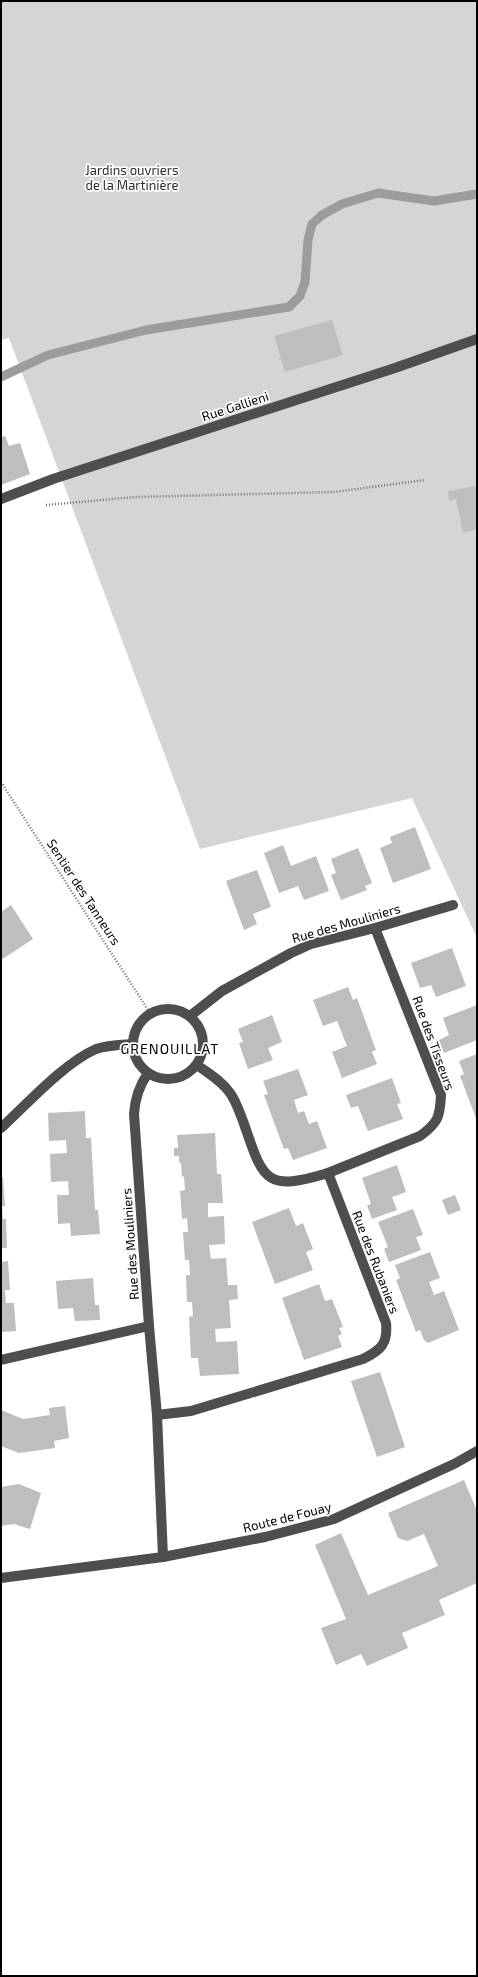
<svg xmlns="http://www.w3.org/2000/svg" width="478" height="1977" font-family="'Exo 2',sans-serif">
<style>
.green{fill:#d5d5d5}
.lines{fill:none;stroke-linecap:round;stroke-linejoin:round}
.stream{stroke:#9c9c9c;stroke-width:9}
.building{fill:#bebebe}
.path{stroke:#707070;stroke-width:2.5;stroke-dasharray:1 2;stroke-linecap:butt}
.minor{stroke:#4e4e4e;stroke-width:10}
.labels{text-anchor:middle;stroke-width:3.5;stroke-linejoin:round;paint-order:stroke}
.park-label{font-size:13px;fill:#2c2c2c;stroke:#fff}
.street-label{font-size:13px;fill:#000;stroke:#fff}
.neighbourhood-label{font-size:14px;letter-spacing:1px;fill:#000;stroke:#fff}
</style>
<rect width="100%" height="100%" fill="#fff"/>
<path class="green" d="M1 1H477V938L412 798 200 849 9 338 1 340Z"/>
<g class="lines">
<path class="stream" d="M1 377 48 355 146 330 289 307 300 296 305 282 308 240 312 224 322 215 342 204 378 193 434 201 477 194"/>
</g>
<g class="building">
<path d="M332 320 343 355 285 372 274 336Z"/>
<path d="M5 436 9 446 20 443 30 474 1 485V437Z"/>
<path d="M477 486V529L463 533 456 499 449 501 448 491Z"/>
<path d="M415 827 431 869 393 883 380 848 392 843 390 837Z"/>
<path d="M283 845 291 866 316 856 329 891 304 900 298 886 279 893 264 853Z"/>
<path d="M358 848 372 883 365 886 367 890 341 900 331 875 336 873 331 859Z"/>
<path d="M257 870 271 907 253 914 257 924 244 930 226 881Z"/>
<path d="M11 905 33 939 1 960V912Z"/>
<path d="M452 948 466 986 436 997 431 985 420 988 411 963Z"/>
<path d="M348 987 353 1000 357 998 376 1050 372 1052 377 1064 342 1078 332 1052 347 1046 337 1021 323 1026 313 1000Z"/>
<path d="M477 1005V1040L444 1053 439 1040 449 1035 443 1018Z"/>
<path d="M272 1015 282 1042 268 1048 273 1060 248 1069 239 1043 243 1042 238 1029Z"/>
<path d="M477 1054V1121L460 1076 464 1074 459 1061Z"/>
<path d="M298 1069 308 1095 294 1100 298 1113 304 1111 309 1124 317 1121 327 1148 293 1160 288 1148 284 1149 279 1136 264 1095 268 1094 263 1081Z"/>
<path d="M392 1078 401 1103 397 1104 403 1119 368 1131 358 1106 351 1108 346 1095Z"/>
<path d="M85 1111 86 1138H91L95 1210H98L100 1234 71 1236 70 1223 58 1224 57 1195H69L68 1181 51 1182 50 1154 67 1153 66 1140 49 1141 48 1113Z"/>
<path d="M215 1133 217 1174H221L223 1203H208V1217L224 1216 225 1244 209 1245 211 1259 226 1258 228 1285H237L238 1299 229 1300 231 1328 215 1329 216 1342 237 1341 239 1374 200 1376 198 1358H191L189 1317 193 1316 192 1302H187L186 1275H190L189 1260H185L183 1232H188L187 1218 182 1219 180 1191 185 1190 184 1176 182 1177 181 1162 179 1163V1156H174V1148H178L177 1135Z"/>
<path d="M397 1165 406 1192 392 1197 397 1210 372 1219 367 1205 371 1204 362 1178Z"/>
<path d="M3 1177 5 1206H2L3 1219H6L7 1248H1V1178Z"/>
<path d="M455 1195 461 1210 448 1215 442 1200Z"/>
<path d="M289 1208 296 1226 303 1223 313 1249 306 1252 313 1270 275 1284 252 1222Z"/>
<path d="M413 1209 423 1235 416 1237 421 1250 389 1262 384 1249 388 1247 378 1222Z"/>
<path d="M430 1252 440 1278 429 1282 434 1295 444 1291 459 1330 428 1343 424 1340 420 1330 416 1332 396 1280 400 1278 395 1265Z"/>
<path d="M8 1261 10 1290H5L6 1303H14L16 1331 1 1332V1262Z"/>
<path d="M93 1278 95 1305H99L100 1320 75 1321 73 1308 58 1309 56 1281Z"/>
<path d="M319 1284 325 1301 332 1299 343 1327 339 1328 342 1334 338 1336 342 1347 304 1360 282 1298Z"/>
<path d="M380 1372 405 1447 377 1457 351 1381Z"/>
<path d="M65 1406 69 1438 54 1441 55 1448 19 1453 1 1446V1410L23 1419 50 1415 49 1408Z"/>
<path d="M464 1480 477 1511V1583L439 1600 445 1615 402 1633 408 1648 367 1666 361 1654 336 1665 321 1628 346 1619 315 1545 341 1533 368 1595 438 1566 424 1534 407 1541 398 1538 388 1513Z"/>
<path d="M19 1484 41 1493 30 1529 14 1524 1 1526V1487Z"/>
</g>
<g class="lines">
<g class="path">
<path d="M46 505 135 497 334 492 425 480"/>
<path d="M1 782 150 1013"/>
</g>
<g class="minor">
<path d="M1 499 53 479 395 368 477 339"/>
<circle cx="168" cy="1044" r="35"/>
<path d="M190 1016 222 991 291 953 311 944 375 928 453 905"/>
<path d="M148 1073C139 1086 135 1098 134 1114L149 1326 157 1415 163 1557"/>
<path d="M1 1128C27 1104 64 1063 96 1049 108 1045 120 1045 133 1044"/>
<path d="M328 1173 420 1136C438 1123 440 1117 441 1095L375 928"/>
<path d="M1 1360 149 1326"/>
<path d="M157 1415 191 1411 363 1359C381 1350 388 1344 386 1323L328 1173C263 1193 263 1178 243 1121 239 1111 236 1101 230 1093 222 1081 208 1073 197 1065"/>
<path d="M1 1578 163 1557 265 1537 334 1519 454 1464 477 1451"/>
</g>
</g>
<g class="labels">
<g class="park-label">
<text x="132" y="175">Jardins ouvriers<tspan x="132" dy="15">de la Martinière</tspan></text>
</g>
<g class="street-label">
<text transform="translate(235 406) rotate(-18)" y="5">Rue Gallieni</text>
<text transform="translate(84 892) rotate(57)" y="5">Sentier des Tanneurs</text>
<text transform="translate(346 923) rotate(-16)" y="5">Rue des Mouliniers</text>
<text transform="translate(434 1043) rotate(70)" y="5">Rue des Tisseurs</text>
<text transform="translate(130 1244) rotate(-94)" y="5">Rue des Mouliniers</text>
<text transform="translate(376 1262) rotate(69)" y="5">Rue des Rubaniers</text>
<text transform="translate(287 1517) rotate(-14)" y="5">Route de Fouay</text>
</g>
<g class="neighbourhood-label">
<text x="170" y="1054">GRENOUILLAT</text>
</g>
</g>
<rect width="478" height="1977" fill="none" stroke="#000000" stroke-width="4"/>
</svg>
